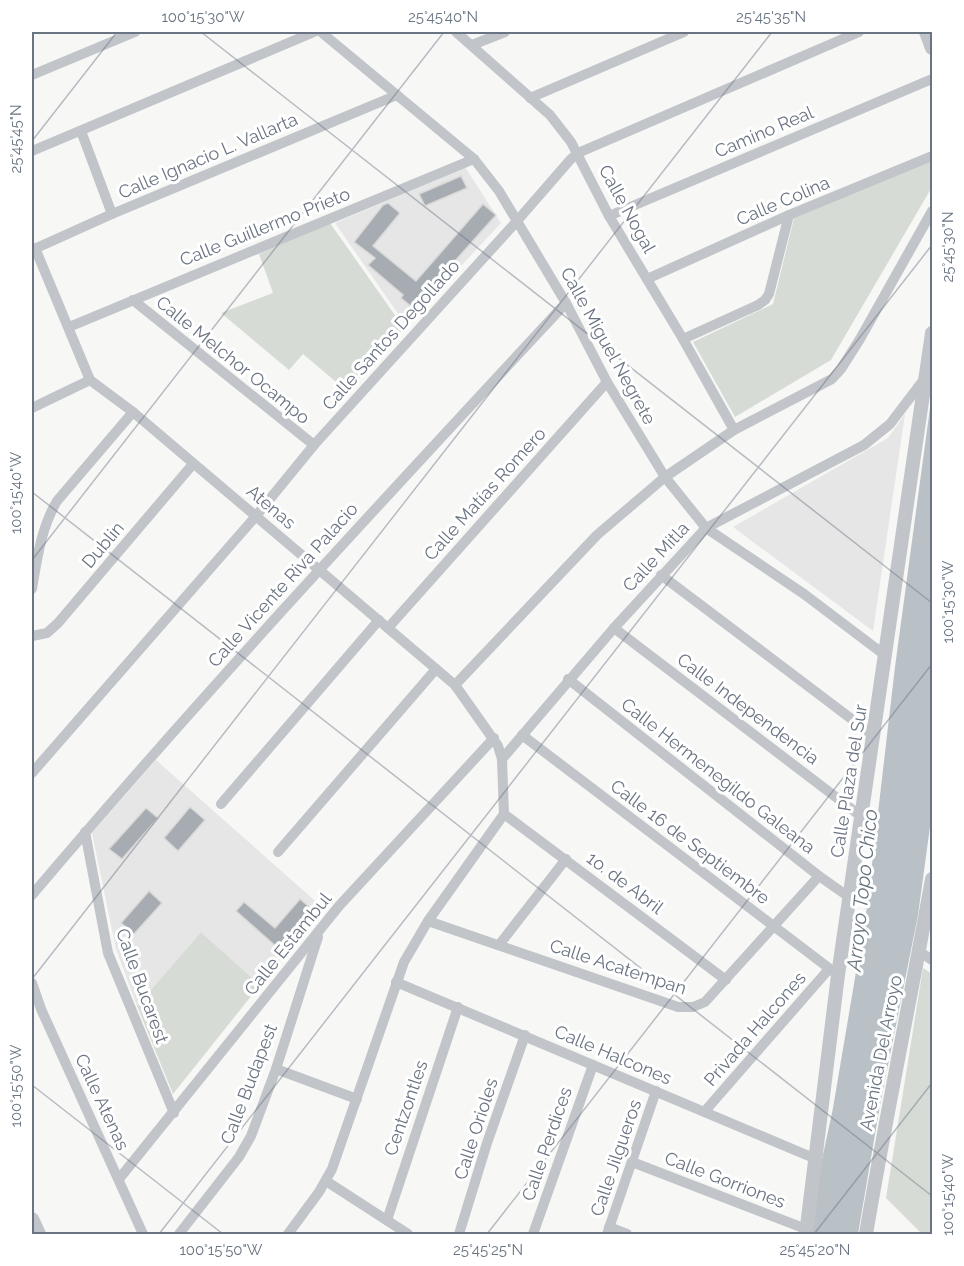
<svg xmlns="http://www.w3.org/2000/svg" width="964" height="1266" font-family="Raleway,sans-serif">
<style>
.built{fill:#e5e6e5}
.green{fill:#d6dcd5}
.water{fill:#b9c1c7}
.building{fill:#a7acb3;stroke:#d9d9d7;stroke-width:1.5}
.lines{fill:none;stroke-linecap:round;stroke-linejoin:round}
.minor{stroke:#c1c4c8;stroke-width:10}
.tertiary{stroke:#c1c4c8;stroke-width:14}
.ticks{fill:none;stroke:#6a7482;stroke-width:1.5;stroke-opacity:0.45}
.labels{text-anchor:middle;stroke-width:6;stroke-linejoin:round;paint-order:stroke}
.street-label{font-size:18px;fill:#6a7482;stroke:#fff}
.water-label{font-size:20px;font-style:italic;fill:#66747e;stroke:#fff}
.neatline{fill:none;stroke:#6a7482;stroke-width:2}
.ticks-label{font-size:15px;text-anchor:middle;fill:#6a7482}
</style>
<rect width="100%" height="100%" fill="#f7f7f5"/>
<g class="built">
<path d="M465 167 501 223 406 325 335 223Z"/>
<path d="M905 414 873 631 733 527 888 438Z"/>
<path d="M156 760 323 908 260 985 201 932 137 1006 116 949 92 833Z"/>
</g>
<g class="green">
<path d="M932 161V187L831 360 735 417 693 342 773 304 795 214Z"/>
<path d="M330 223 404 328 348 392 303 354 289 370 221 313 273 293 259 254Z"/>
<path d="M201 932 260 985 173 1094 137 1006Z"/>
<path d="M923 968 932 974V1234H922L886 1198Z"/>
</g>
<path class="water" d="M932 393V812L918 915 880 1105 858 1234H806L833 1108 867 907 895 667Z"/>
<g class="building">
<path d="M461 176 467 188 425 206 419 194Z"/>
<path d="M388 203 400 213 373 246 416 281 483 204 496 215 413 308 401 298 403 295 368 265 375 258 354 242 383 205Z"/>
<path d="M190 807 205 820 178 851 164 838Z"/>
<path d="M146 808 158 818 122 859 109 849Z"/>
<path d="M149 891 162 903 134 934 121 923Z"/>
<path d="M300 899 313 910 279 949 236 911 244 902 275 928Z"/>
</g>
<g class="lines">
<g class="minor">
<path d="M321 32 474 159 499 191 566 303 607 382 665 477 706 528 804 594 886 656"/>
<path d="M456 32 550 115 571 142 609 216 683 339 734 430"/>
<path d="M472 45 505 32"/>
<path d="M32 75 135 32"/>
<path d="M530 98 684 32"/>
<path d="M81 131 112 214"/>
<path d="M32 151 314 32"/>
<path d="M609 216 932 79"/>
<path d="M35 248 90 380 133 412 455 685 498 746 502 759 504 814 428 921 404 962 332 1169 319 1192 288 1234"/>
<path d="M32 250 112 214 397 95"/>
<path d="M647 279 789 215 932 156"/>
<path d="M133 300 314 445"/>
<path d="M69 327 474 159"/>
<path d="M683 339 758 305 765 300 769 294 789 215"/>
<path d="M32 408 90 380"/>
<path d="M661 575 874 736"/>
<path d="M32 589C37 559 41 528 57 501L133 412"/>
<path d="M388 628 607 382"/>
<path d="M614 628 862 817"/>
<path d="M32 636 47 633 58 623 193 464"/>
<path d="M568 679 819 876 849 897"/>
<path d="M455 685 597 535 665 477 734 430 832 379 841 369 860 339 932 211"/>
<path d="M522 735 838 975"/>
<path d="M502 759 614 628 706 528 864 445 890 424 925 378"/>
<path d="M32 773 256 516 314 445 517 221 570 160 578 153 859 32"/>
<path d="M221 804 379 620"/>
<path d="M504 814 726 980"/>
<path d="M85 832 108 953 174 1113"/>
<path d="M278 852 436 669"/>
<path d="M32 895C204 692 385 498 566 303"/>
<path d="M428 921 678 1007H693L705 1002 819 876"/>
<path d="M499 945 566 859"/>
<path d="M920 952 932 960"/>
<path d="M396 982 816 1159"/>
<path d="M32 983 41 1009 143 1234"/>
<path d="M276 1069 357 1099"/>
<path d="M705 1111 829 969"/>
<path d="M632 1162 806 1229"/>
<path d="M119 1179 339 906 494 738"/>
<path d="M326 1181 408 1234"/>
<path d="M387 1220 458 1007"/>
<path d="M609 1227 627 1234"/>
<path d="M179 1234 239 1157 251 1136 276 1069 318 937"/>
<path d="M459 1234 487 1143 525 1035"/>
<path d="M533 1234 593 1065"/>
<path d="M607 1234 656 1091"/>
</g>
<g class="tertiary">
<path d="M926 32 932 48"/>
<path d="M32 1219 39 1234"/>
<path d="M806 1234 838 975 932 333"/>
<path d="M866 1234C886 1115 911 997 932 879"/>
</g>
</g>
<path class="ticks" d="M201 32 932 603M32 141 117 32M32 492 932 1196M32 560 444 32M32 979 772 32M32 1085 223 1234M159 1234 932 245M487 1234 932 664M814 1234 932 1083"/>
<g class="labels">
<g class="street-label">
<text transform="translate(764 132) rotate(-23)" y="6">Camino Real</text>
<text transform="translate(208 156) rotate(-23)" y="6">Calle Ignacio L. Vallarta</text>
<text transform="translate(783 201) rotate(-23)" y="6">Calle Colina</text>
<text transform="translate(627 209) rotate(61)" y="6">Calle Nogal</text>
<text transform="translate(265 227) rotate(-22)" y="6">Calle Guillermo Prieto</text>
<text transform="translate(391 335) rotate(-48)" y="6">Calle Santos Degollado</text>
<text transform="translate(608 346) rotate(61)" y="6">Calle Miguel Negrete</text>
<text transform="translate(233 360) rotate(39)" y="6">Calle Melchor Ocampo</text>
<text transform="translate(485 494) rotate(-48)" y="6">Calle Matías Romero</text>
<text transform="translate(271 507) rotate(40)" y="6">Atenas</text>
<text transform="translate(103 545) rotate(-50)" y="6">Dublin</text>
<text transform="translate(656 557) rotate(-47)" y="6">Calle Mitla</text>
<text transform="translate(283 585) rotate(-48)" y="6">Calle Vicente Riva Palacio</text>
<text transform="translate(748 709) rotate(37)" y="6">Calle Independencia</text>
<text transform="translate(718 776) rotate(38)" y="6">Calle Hermenegildo Galeana</text>
<text transform="translate(849 781) rotate(-81)" y="6">Calle Plaza del Sur</text>
<text transform="translate(690 842) rotate(37)" y="6">Calle 16 de Septiembre</text>
<text transform="translate(625 883) rotate(37)" y="6">1o. de Abril</text>
<text transform="translate(288 944) rotate(-51)" y="6">Calle Estambul</text>
<text transform="translate(618 967) rotate(18)" y="6">Calle Acatempan</text>
<text transform="translate(142 986) rotate(70)" y="6">Calle Bucarest</text>
<text transform="translate(755 1029) rotate(-49)" y="6">Privada Halcones</text>
<text transform="translate(881 1053) rotate(-79)" y="6">Avenida Del Arroyo</text>
<text transform="translate(613 1055) rotate(23)" y="6">Calle Halcones</text>
<text transform="translate(249 1084) rotate(-69)" y="6">Calle Budapest</text>
<text transform="translate(102 1102) rotate(65)" y="6">Calle Atenas</text>
<text transform="translate(406 1108) rotate(-71)" y="6">Centzontles</text>
<text transform="translate(476 1129) rotate(-72)" y="6">Calle Orioles</text>
<text transform="translate(547 1144) rotate(-71)" y="6">Calle Perdices</text>
<text transform="translate(616 1158) rotate(-71)" y="6">Calle Jilgueros</text>
<text transform="translate(725 1180) rotate(21)" y="6">Calle Gorriones</text>
</g>
<g class="water-label">
<text transform="translate(862 890) rotate(-84)" y="7">Arroyo Topo Chico</text>
</g>
</g>
<rect width="964" height="1266" fill="none" stroke="#ffffff" stroke-width="66"/>
<rect x="33" y="33" width="898" height="1200" class="neatline"/>
<g class="ticks-label">
<text x="203" y="22">100°15'30"W</text>
<text x="443" y="22">25°45'40"N</text>
<text x="771" y="22">25°45'35"N</text>
<text transform="translate(16 139) rotate(-90)" y="5">25°45'45"N</text>
<text transform="translate(948 247) rotate(-90)" y="5">25°45'30"N</text>
<text transform="translate(16 493) rotate(-90)" y="5">100°15'40"W</text>
<text transform="translate(948 602) rotate(-90)" y="5">100°15'30"W</text>
<text transform="translate(16 1086) rotate(-90)" y="5">100°15'50"W</text>
<text transform="translate(948 1195) rotate(-90)" y="5">100°15'40"W</text>
<text x="221" y="1255">100°15'50"W</text>
<text x="488" y="1255">25°45'25"N</text>
<text x="815" y="1255">25°45'20"N</text>
</g>
</svg>
